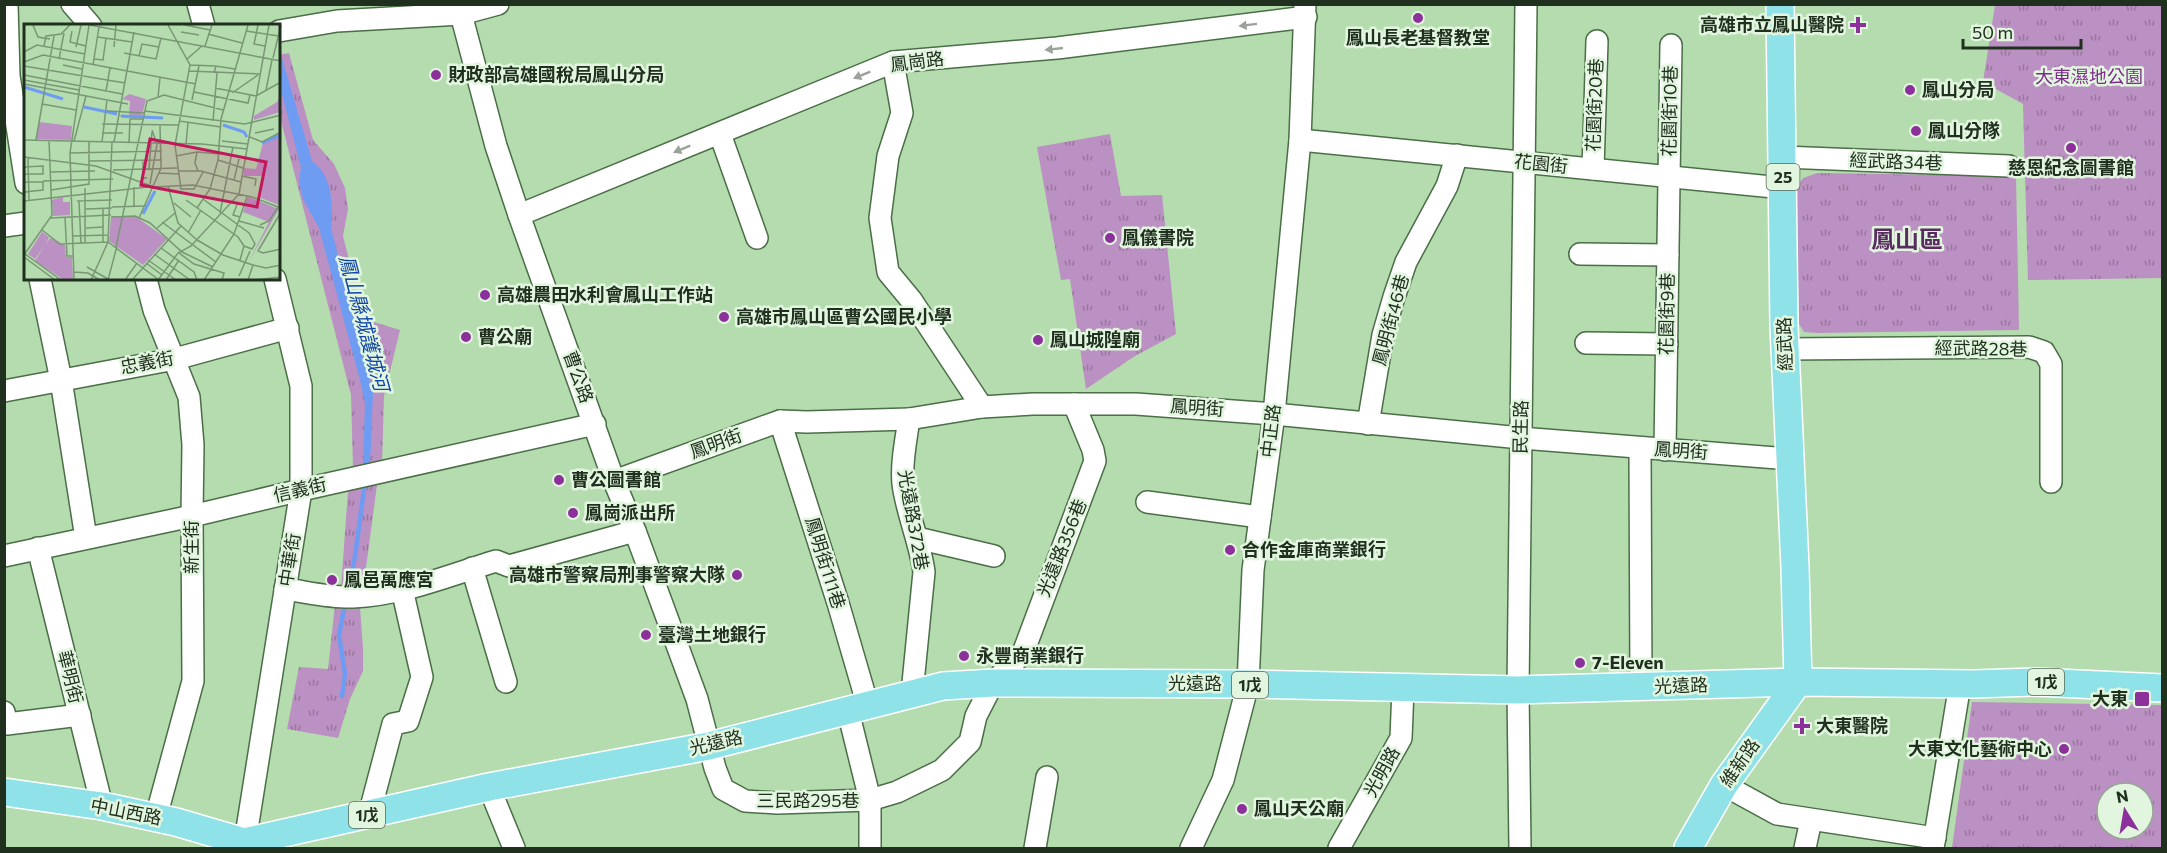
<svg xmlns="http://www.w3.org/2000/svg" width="2167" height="853" font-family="Commissioner,'Noto Sans TC',sans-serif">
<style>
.grass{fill:url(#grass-tufts);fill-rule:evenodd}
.water{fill:#6d9cf2}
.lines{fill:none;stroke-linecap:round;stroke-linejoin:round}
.stream{stroke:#6d9cf2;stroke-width:4.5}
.minor-casing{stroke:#4a6e46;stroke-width:24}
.major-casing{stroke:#fff;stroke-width:30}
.minor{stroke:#fff;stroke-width:21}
.major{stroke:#8ee2e8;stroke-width:27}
.oneway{fill:#9ba29a}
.poi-dot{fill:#8c309b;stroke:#e2f6df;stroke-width:2}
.labels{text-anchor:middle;stroke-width:5;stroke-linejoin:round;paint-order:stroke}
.shield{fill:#e2f6df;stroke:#5a6b58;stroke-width:1.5}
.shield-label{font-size:16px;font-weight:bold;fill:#20301e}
.poi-label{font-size:18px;font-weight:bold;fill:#20301e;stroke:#e2f6df;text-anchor:start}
.street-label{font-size:18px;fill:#20301e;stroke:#e2f6df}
.park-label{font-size:18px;fill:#7e2a8c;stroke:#e2f6df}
.water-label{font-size:20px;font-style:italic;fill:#1346a9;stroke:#e2f6df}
.district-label{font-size:24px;font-weight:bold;fill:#592c60;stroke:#e2f6df}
.inset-river{fill:none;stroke:#6d9cf2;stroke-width:3}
.inset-road{fill:none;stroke:#799774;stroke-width:1.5}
.view{fill:#c2185b;fill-opacity:0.15;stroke:#c2185b;stroke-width:3}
.inset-edge{fill:none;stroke:#20301e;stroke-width:3}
</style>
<defs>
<pattern id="grass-tufts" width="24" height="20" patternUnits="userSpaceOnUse" patternTransform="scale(1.5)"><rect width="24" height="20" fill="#bb90c2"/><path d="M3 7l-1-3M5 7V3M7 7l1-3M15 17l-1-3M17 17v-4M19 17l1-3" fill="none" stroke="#98769d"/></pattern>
</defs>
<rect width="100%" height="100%" fill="#b4dcae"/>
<g class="grass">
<path d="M1995 5H2162V278L2028 280 2023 104 1983 82Z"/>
<path d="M289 53 313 140 334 164 345 188 348 209 343 236 364 319 400 330 384 396 382 464 353 469 351 395 279 113V55Z"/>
<path d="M1110 134 1121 196 1162 195 1176 334 1135 356 1086 389 1070 279 1061 280 1037 147Z"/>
<path d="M1817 173 2016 176 2019 330 1817 333 1804 332 1799 324 1796 189 1803 178Z"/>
<path d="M377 485 363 590 341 588 348 491Z"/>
<path d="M335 605 360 608 363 648V671L350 699 338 738 287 729 299 667 328 669Z"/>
<path d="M1972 702 2162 705V848H1952ZM2107 793H2143V829H2107Z"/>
</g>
<path class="water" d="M279 55H281L312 161C333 176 333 205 331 228L373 392 370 466 363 468 365 403 360 380 319 228 303 199 299 182 301 167 279 83Z"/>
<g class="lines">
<g class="stream">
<path d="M348 593 355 556 365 482"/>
<path d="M342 696 345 674 339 635 345 604"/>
</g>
<defs>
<g id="minor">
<path d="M7 4 9 76 26 183"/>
<path d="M72 4 91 26"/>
<path d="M198 4 204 26"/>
<path d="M461 4V14L496 146 519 215 614 481 635 531 697 699 715 768 723 789 745 801 777 803 870 800 897 792 942 770 970 742 976 716 993 683 1023 653 1095 461 1093 450 1074 404"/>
<path d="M279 31 337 21 461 14 498 4"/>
<path d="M893 62 902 113 888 156 880 218 888 272 912 301 982 407"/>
<path d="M720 134 757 238"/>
<path d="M1300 140 1782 188"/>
<path d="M1783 157 2009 166"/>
<path d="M1593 169 1597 41"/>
<path d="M519 215 893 62 1057 48 1306 17"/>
<path d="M4 226 26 223"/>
<path d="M1580 254 1668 255"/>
<path d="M40 279 61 380 86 538"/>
<path d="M146 279 154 310 189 397 193 445 192 516 193 681 156 817"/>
<path d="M1586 343 1667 344"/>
<path d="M1785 349 2029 347 2044 352 2051 364V482"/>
<path d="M4 391 175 359 288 328"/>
<path d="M909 419C906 440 901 463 903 484 907 514 920 542 924 572L912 693"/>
<path d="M780 421 838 603 868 706"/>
<path d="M1368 424 1383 335 1394 297 1406 262 1447 186 1457 155"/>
<path d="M1640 448 1641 687"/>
<path d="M1665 450 1671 45"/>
<path d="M614 481 780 421 807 422 909 419 982 407 1033 404H1136L1274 414 1521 438 1789 459"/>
<path d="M1147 502 1260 517"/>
<path d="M917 538 994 556"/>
<path d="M38 548 102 806"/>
<path d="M4 556 192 516 301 490 595 424"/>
<path d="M472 568 506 682"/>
<path d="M285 589C307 592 331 598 353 597 402 595 450 575 496 561L509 566 635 531"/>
<path d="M848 711 870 800V848"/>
<path d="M4 712 7 724 80 715"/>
<path d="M1724 785 1777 814 1935 838"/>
<path d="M489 787 514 848"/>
<path d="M369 815 393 724 408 721 422 677 402 589"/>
<path d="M244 848 301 490V386L275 279"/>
<path d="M1035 848 1047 777"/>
<path d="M1191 848 1223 780 1248 684 1253 570 1274 414 1300 140 1305 4"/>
<path d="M1339 848 1401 738 1403 689"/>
<path d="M1520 848 1518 690 1526 4"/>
<path d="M1805 848 1811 820"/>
<path d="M1933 848 1960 684"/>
</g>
<g id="major">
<path d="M1780 4 1784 326 1795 567 1798 682"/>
<path d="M4 792 102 806 176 822 244 842 489 787 709 746 943 686 993 683 1248 684 1518 690 1798 682 1974 684 2036 682 2162 688"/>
<path d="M1688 848 1724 785 1798 682"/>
</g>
</defs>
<use href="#minor" class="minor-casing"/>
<use href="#major" class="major-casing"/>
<use href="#minor" class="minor"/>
<use href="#major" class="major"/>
</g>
<defs><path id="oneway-solid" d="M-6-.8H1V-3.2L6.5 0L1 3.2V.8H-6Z" transform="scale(1.5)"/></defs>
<g class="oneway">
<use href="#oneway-solid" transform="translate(1248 25) rotate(173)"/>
<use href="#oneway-solid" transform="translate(1054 49) rotate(174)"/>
<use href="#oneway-solid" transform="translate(862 75) rotate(158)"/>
<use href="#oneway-solid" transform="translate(682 149) rotate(158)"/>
</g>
<g class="poi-dot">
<circle cx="1418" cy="18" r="6"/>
<path d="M1855 16h6v6h6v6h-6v6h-6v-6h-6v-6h6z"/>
<circle cx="436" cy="75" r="6"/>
<circle cx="1910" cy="90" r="6"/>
<circle cx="1916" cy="131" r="6"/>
<circle cx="2071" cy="148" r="6"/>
<circle cx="1110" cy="238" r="6"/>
<circle cx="485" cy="295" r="6"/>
<circle cx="724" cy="317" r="6"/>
<circle cx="466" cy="337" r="6"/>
<circle cx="1038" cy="340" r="6"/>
<circle cx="559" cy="480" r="6"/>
<circle cx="573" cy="513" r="6"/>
<circle cx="1230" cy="550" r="6"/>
<circle cx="737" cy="575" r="6"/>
<circle cx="332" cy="580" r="6"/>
<circle cx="646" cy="635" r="6"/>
<circle cx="964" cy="656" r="6"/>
<circle cx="1580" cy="663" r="6"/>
<rect x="2134" y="691" width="16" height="16" rx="3"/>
<path d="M1799 717h6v6h6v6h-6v6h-6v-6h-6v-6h6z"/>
<circle cx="2064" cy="749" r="6"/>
<circle cx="1242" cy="809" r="6"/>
</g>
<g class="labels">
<g class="shield">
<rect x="1766.5" y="164" width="33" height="26" rx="4.5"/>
<rect x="2028" y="669" width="36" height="26" rx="4.5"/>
<rect x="1232" y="672" width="36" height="26" rx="4.5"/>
<rect x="349" y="802" width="36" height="26" rx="4.5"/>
</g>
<g class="shield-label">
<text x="1783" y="183">25</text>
<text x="2046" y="688">1戊</text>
<text x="1250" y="691">1戊</text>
<text x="367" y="821">1戊</text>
</g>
<g class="poi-label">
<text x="1844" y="31" text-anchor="end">高雄市立鳳山醫院</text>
<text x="1418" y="44" text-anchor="middle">鳳山長老基督教堂</text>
<text x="448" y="81">財政部高雄國稅局鳳山分局</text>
<text x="1922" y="96">鳳山分局</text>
<text x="1928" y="137">鳳山分隊</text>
<text x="2071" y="174" text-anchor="middle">慈恩紀念圖書館</text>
<text x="1122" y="244">鳳儀書院</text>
<text x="497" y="301">高雄農田水利會鳳山工作站</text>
<text x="736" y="323">高雄市鳳山區曹公國民小學</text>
<text x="478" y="343">曹公廟</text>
<text x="1050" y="346">鳳山城隍廟</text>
<text x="571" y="486">曹公圖書館</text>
<text x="585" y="519">鳳崗派出所</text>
<text x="1242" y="556">合作金庫商業銀行</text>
<text x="725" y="581" text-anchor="end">高雄市警察局刑事警察大隊</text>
<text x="344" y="586">鳳邑萬應宮</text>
<text x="658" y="641">臺灣土地銀行</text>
<text x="976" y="662">永豐商業銀行</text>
<text x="1592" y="669">7-Eleven</text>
<text x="2128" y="705" text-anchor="end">大東</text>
<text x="1816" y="732">大東醫院</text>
<text x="2052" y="755" text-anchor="end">大東文化藝術中心</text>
<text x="1254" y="815">鳳山天公廟</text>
</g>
<g class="street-label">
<text transform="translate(917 62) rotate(-7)" y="6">鳳崗路</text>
<text transform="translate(1595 105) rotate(-88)" y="6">花園街20巷</text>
<text transform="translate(1670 111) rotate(-89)" y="6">花園街10巷</text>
<text transform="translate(1896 162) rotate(2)" y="6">經武路34巷</text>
<text transform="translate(1541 164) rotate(6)" y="6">花園街</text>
<text transform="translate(1667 314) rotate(-89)" y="6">花園街9巷</text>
<text transform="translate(1391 320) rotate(-75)" y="6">鳳明街46巷</text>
<text transform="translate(1785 344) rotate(-92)" y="6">經武路</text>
<text transform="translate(1981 349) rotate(1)" y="6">經武路28巷</text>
<text transform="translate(147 363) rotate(-11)" y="6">忠義街</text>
<text transform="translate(578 377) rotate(70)" y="6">曹公路</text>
<text transform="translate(1197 408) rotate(4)" y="6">鳳明街</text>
<text transform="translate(1521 427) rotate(-89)" y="6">民生路</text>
<text transform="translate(1271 431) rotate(-83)" y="6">中正路</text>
<text transform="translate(716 444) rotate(-20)" y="6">鳳明街</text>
<text transform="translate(1681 451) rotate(4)" y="6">鳳明街</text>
<text transform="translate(300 490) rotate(-13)" y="6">信義街</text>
<text transform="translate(913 520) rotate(80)" y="6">光遠路372巷</text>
<text transform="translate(192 547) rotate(-90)" y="6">新生街</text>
<text transform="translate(1062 548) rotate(-68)" y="6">光遠路356巷</text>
<text transform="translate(290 560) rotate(-81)" y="6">中華街</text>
<text transform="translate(825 563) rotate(73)" y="6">鳳明街111巷</text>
<text transform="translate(70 677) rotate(76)" y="6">華明街</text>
<text x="1195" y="690">光遠路</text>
<text transform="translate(1681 686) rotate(-2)" y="6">光遠路</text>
<text transform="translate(716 743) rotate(-13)" y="6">光遠路</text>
<text transform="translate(1740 763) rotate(-55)" y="6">維新路</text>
<text transform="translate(1382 772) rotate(-61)" y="6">光明路</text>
<text x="808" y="807">三民路295巷</text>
<text transform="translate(126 812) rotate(11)" y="6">中山西路</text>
</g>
<g class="park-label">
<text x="2089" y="83">大東濕地公園</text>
</g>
<g class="water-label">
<text transform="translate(364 323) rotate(75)" y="7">鳳山縣城護城河</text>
</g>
<g class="district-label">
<text x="1907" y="248">鳳山區</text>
</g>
</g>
<g transform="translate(24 24)">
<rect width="256" height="256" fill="#b4dcae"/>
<path d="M105 70 122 75 118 92 100 94 94 91 105 92 106 77 98 75ZM256 71V88L230 96V92L253 78ZM15 98 48 102 47 116 12 115ZM256 109 257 179 255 181 237 174 239 152H220V144L232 145 239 119ZM39 173V178H46V191L29 192 28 176ZM224 173 255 185 225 237 245 198 219 188ZM111 192 143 215 119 241 85 217 87 193ZM18 208 25 213 22 220 26 214 41 221 42 233H48L49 256H40L11 237 20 222 11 235 4 230Z" fill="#bb90c2"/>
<path d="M119 205 134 218 129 226 112 218V209Z" fill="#bb90c2"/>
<path class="inset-river" d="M0 63 39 75M60 83 93 90M97 92 139 94M199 101 220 108 223 113M238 119 257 111M119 190 131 167"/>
<path class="inset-road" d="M9 1 14 13 26 15M66 1 257 37M144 1 166 41 151 121 157 165H170L179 148M161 1 186 6M234 1 230 20 241 22M48 7 46 18 62 22M222 7 255 12M157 8 175 11M184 10 218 19M74 13 108 18M20 22 22 12 37 10 46 1M181 22 188 1M52 23 57 1M90 23 92 1M0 28 13 21 61 30M100 29 132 35 137 14M115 32 118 20 135 23M249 34 257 1M35 35 40 9M70 35 79 36 82 14M163 35 178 22M0 38 19 31 172 60M39 41 58 45M69 41 75 3M166 41 192 42M0 42 101 59M165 47 236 50M190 49 192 42 211 45M0 51 98 70M0 56 55 66M0 60 104 80M191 64 232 72 257 58M242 66 248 36M82 67 86 44M170 68 224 79 226 71M208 69 234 51M134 73 136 54M168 76 175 42M18 80 52 86M83 87 120 89M121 87 221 100 257 91M155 97 197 103M189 97 193 49M78 100 154 101M78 109H99M231 109 250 105M226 113 238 118 257 108M0 116 178 120 223 125M12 116 30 12M50 117 62 72M198 117 224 120M78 118 83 76M90 118 110 8M105 119 106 95H119M162 120 164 99M173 128 171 139 174 147M46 129 138 127M152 132 173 128 196 130M0 133 72 142 130 163 169 161 228 173 257 184M4 134 5 176M119 136V154H123M194 136 219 144M65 137 138 136M0 143 19 142V150H0M125 145 128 108M89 146 153 144M154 147H177L217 158M26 148 71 147M135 149 155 150M218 152 232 155 231 162M210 156 215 135M19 157 89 155M0 158H19V166L0 168M126 160 133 120 128 106M144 162 154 199 173 216M110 163V182M61 164V219M27 166 65 160V118M215 170 245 1M179 175 225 209 231 220 228 225 220 222M162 176 214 213 220 222 216 236M0 177 124 163M53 177 88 176M55 177 57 220M214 178 209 191 216 193M150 179 167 193M88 183 122 182M173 184 186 165 194 136 197 95 224 1M62 185 88 184M79 185V218M196 189 209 123M41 193 43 232H49M87 193 111 192 126 199 158 228 189 243M26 194 87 191M115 194 137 144 136 102M215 197 240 204M138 198 192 238M236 201 245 197 254 183M62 204 80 203M133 204 151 189M18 206 36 220 84 218 135 256M164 209 177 186M49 212 85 211M173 216 199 231 229 241 224 256M92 223 123 77 140 71 199 86M137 224 170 248 173 256M155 229 170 240 200 249 198 256M239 229 234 227 257 188M239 229 257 225M1 230 37 256M130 230 166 256M0 231 28 191 25 117M0 233 31 256M124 236 152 256M122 239 138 251M229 241 242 244 257 241M63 243 84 255M50 248 64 249 76 256M215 252 226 227M50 256 46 129 65 1M67 256 84 218 88 118M84 256 93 222M101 256 113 239M108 256 157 202M134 256 154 229 167 222 215 170M142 256 155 236M180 256 210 210 223 173M231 256 257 253"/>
<path class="view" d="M126 115 242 138 233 183 117 161Z"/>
<rect width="256" height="256" class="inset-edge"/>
</g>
<rect width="2167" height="853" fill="none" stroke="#20301e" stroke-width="12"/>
<g transform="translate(2125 811) rotate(349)"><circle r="28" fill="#e2f6df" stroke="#94a792" stroke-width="1.5"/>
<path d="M0-4.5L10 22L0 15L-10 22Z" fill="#8c309b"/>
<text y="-9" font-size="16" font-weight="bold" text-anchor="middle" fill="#20301e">N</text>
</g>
<path d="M1963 39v9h118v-9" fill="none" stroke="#20301e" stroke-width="3"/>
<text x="1972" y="39" font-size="18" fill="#20301e" stroke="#e2f6df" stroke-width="4.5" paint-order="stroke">50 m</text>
</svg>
